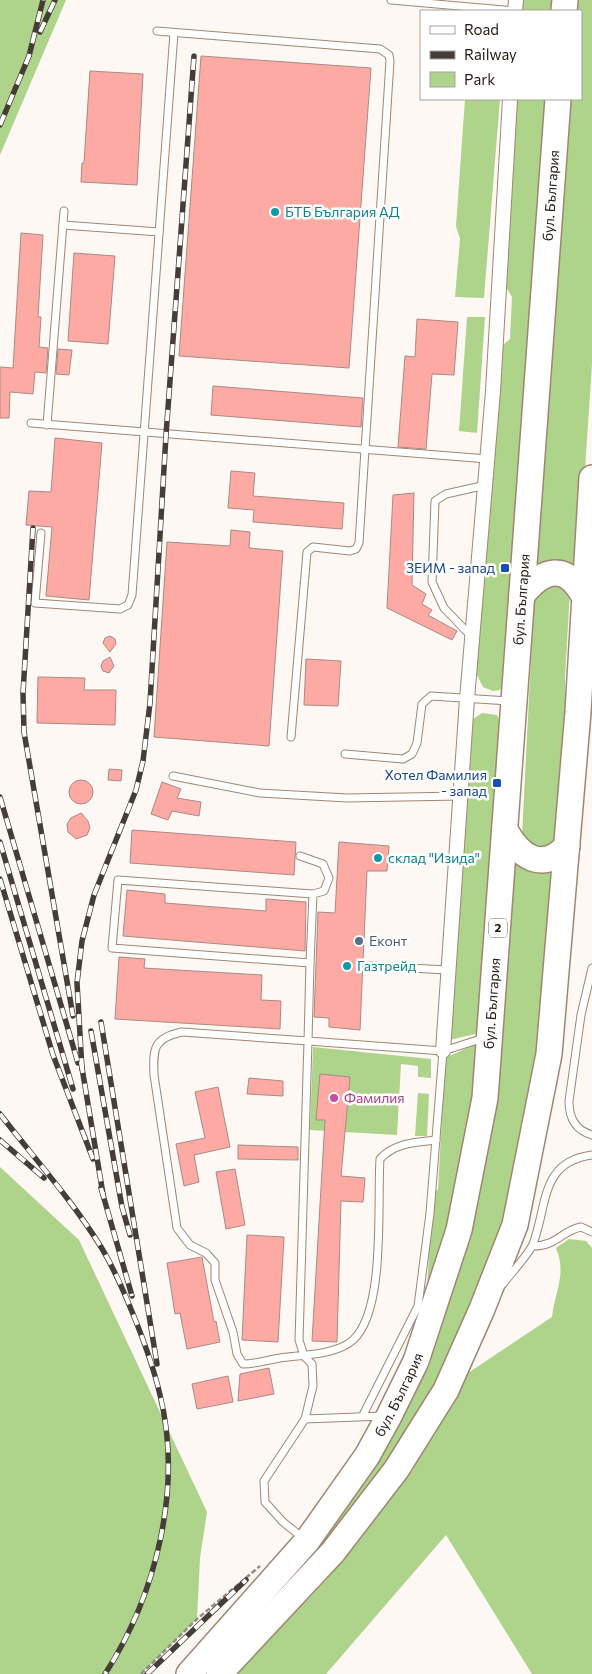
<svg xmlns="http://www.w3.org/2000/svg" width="592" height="1674" font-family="Commissioner,sans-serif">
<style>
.green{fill:#add48a}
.building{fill:#fdaaa4;stroke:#ab8986}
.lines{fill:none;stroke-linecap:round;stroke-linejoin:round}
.lane-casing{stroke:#a08672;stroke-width:9}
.street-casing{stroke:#a08672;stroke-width:16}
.highway-casing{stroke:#a08672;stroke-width:28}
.path{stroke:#938b85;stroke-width:2.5;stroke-dasharray:5 2.5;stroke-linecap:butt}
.lane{stroke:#fff;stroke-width:7}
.street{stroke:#fff;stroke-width:14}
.highway{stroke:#fff;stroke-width:25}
.rail-casing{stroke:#463d36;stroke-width:5.5}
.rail{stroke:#fff;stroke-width:4;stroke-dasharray:11;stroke-linecap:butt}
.culture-dot{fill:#0f9aa8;stroke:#fff;stroke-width:2}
.transit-dot{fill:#1a4fb4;stroke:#fff;stroke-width:2}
.service-dot{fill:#5c6f8a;stroke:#fff;stroke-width:2}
.hotel-dot{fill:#d1479c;stroke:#fff;stroke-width:2}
.labels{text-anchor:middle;stroke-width:5;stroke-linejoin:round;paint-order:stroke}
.shield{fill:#fff;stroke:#655e58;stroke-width:1}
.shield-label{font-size:12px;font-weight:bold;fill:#231911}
.street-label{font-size:14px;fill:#231911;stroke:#fff}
.culture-label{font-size:14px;fill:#0d838f;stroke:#fff;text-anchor:start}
.transit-label{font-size:14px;fill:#164399;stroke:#fff;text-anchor:end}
.service-label{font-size:14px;fill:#4e5e75;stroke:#fff;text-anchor:start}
.hotel-label{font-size:14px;fill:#b23c85;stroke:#fff;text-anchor:start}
</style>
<rect width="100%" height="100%" fill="#fef8f4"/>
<g class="green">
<path d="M0 0H66L0 155Z"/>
<path d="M522 0H558L557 11H521Z"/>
<path d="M573 0H592V364L578 575 535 571 566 99H581V11H572Z"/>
<path d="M465 99H500L484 298 455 297 460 239 456 226Z"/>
<path d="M516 99H551L505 682 500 690 493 691 483 687 475 671 503 345 510 339 512 297 506 287Z"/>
<path d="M467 317H485L477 433 459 431Z"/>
<path d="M551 580 570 590 565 678 567 740 558 842 539 854 522 835 534 599Z"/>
<path d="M482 713 497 715 501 723 484 1032 445 1041 467 729 473 719Z"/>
<path d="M514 856 559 863 545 1026 506 1216 449 1359 425 1401 377 1474 338 1526 254 1623 302 1558 441 1308Z"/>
<path d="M476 1044 483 1049 464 1169 426 1304 433 1190H438L445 1058Z"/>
<path d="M313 1047 431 1059V1078L418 1077V1066L401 1064 397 1135 310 1130Z"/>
<path d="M418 1093 429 1094 427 1136H415Z"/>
<path d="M0 1167 79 1240 207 1512 200 1558 197 1619 141 1674H0Z"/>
<path d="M569 1239 586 1241 592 1248V1674H532L446 1535 326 1674H236L325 1581 385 1506 465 1375 552 1317C555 1291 567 1274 556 1248Z"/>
</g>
<g class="building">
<path d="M201 56 371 68 349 368 179 356Z"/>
<path d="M90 71 143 74 137 185 81 182 82 163H84Z"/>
<path d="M21 233 43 235 38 317H41L39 347 48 348 46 373 35 372 33 394 10 392 9 418H0V367L13 368Z"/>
<path d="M74 253 115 256 108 344 68 341Z"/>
<path d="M417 319 458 322 454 375 432 374 426 449 398 447 405 356 415 357Z"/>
<path d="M58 349 72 350 69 375 56 374Z"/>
<path d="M213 386 363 398 361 427 211 415Z"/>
<path d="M55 438 102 443 89 600 46 596 52 527 26 525 29 491 51 492Z"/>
<path d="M231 471 255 473 253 496 344 503 342 529 253 522 254 510 228 508Z"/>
<path d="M414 493 412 585 426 594 422 604 432 610 428 615 457 631 452 640 387 608 393 495Z"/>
<path d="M231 530 250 532 249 548 283 551 269 746 154 737 167 542 230 546Z"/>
<path d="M110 636 115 639 116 644 110 652 103 643 105 638Z"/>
<path d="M110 657 114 666 109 673 103 671 101 666 103 661Z"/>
<path d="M306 659 341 661 338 706 304 705Z"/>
<path d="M38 677 85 678 84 690H116L115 725 37 723Z"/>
<path d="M109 769 122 770 121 781 108 780Z"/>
<circle cx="81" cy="792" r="12"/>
<path d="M162 782 181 789 177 798 201 802 199 816 172 811 168 820 151 814Z"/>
<path d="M81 813 88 821 90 828 87 835 76 839 68 832 67 824 71 818Z"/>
<path d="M132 830 296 842 294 875 130 863Z"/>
<path d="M339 842 389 846 387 871H367L360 1030 329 1027V1018L314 1017 318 912 335 913Z"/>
<path d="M127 890 165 894V903L266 911V899L306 902 305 951 123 936Z"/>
<path d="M119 957 145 959 144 968 262 975 261 1000 281 1001 280 1029 115 1019Z"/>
<path d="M320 1074 350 1077 341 1176 365 1178 363 1202 341 1201 337 1342 312 1341 325 1120H316Z"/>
<path d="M249 1078 283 1081V1096L247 1094Z"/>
<path d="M218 1087 230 1147 194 1155 199 1182 184 1186 176 1144 205 1138 195 1092Z"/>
<path d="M238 1145 298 1147V1160L238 1159Z"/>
<path d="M235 1169 245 1225 226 1229 216 1172Z"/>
<path d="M247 1235 284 1237 278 1342 242 1340Z"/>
<path d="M202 1257 214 1322 216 1321 220 1342 187 1349 180 1313 175 1314 167 1263Z"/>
<path d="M269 1368 274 1394 238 1401 240 1374Z"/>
<path d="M228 1376 233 1402 197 1409 192 1384Z"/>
</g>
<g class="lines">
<defs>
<g id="lane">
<path d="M391 0 515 11"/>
<path d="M157 31 380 49 389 55 390 61 359 543 356 549 350 551 313 547 307 552 291 737"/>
<path d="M63 225 159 232"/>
<path d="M31 423 488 459"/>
<path d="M47 425 64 211"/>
<path d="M41 533 35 603 120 609 128 605 132 595 174 33"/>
<path d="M471 636 444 608 432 582 435 501 446 494 486 485"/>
<path d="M345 754 403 759 412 754 417 743 422 704 431 696 509 701"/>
<path d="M173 776 260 793 347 798 460 796"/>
<path d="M300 856 323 864 329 878 324 891 313 894 118 880 112 948 310 963 313 894"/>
<path d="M310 963 308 1041 443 1051 484 1038"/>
<path d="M370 966 448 970"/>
<path d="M592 968 581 1015 569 1101C569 1118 575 1130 592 1135"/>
<path d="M533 1246C557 1246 561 1231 581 1227L592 1232"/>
<path d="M503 1284C511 1273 529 1254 533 1244 548 1204 540 1162 592 1155"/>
<path d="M363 1415 418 1306 430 1213 443 1051"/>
<path d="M305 1419 313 1386 312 1364 304 1356 299 1340 308 1041 182 1032C153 1038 153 1049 154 1075L177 1228 190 1245 206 1253 215 1263V1280L233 1332 237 1354 243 1364C256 1364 267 1360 280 1358 300 1355 337 1355 353 1340 386 1310 377 1204 380 1159 394 1143 416 1142 436 1140"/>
<path d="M303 1538 283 1522 265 1502 264 1481 305 1419 384 1416"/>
</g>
<g id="street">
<path d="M515 11 516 0"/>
<path d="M443 1051 467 699 493 391 510 99"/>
</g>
<g id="highway">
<path d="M564 11 565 0"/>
<path d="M522 595C544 568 566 563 584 596"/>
<path d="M505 830C520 857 542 873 567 846"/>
<path id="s1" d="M189 1674 307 1541 367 1456 389 1416 416 1361 459 1230 485 1098 558 99"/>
<path d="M219 1674 333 1552 396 1470 446 1390 482 1309 515 1225 549 1054 578 712 592 478"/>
</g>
</defs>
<use href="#lane" class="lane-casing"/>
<use href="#street" class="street-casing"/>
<use href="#highway" class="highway-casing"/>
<path class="path" d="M141 1674 197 1619 260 1566"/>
<use href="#lane" class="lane"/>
<use href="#street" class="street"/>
<use href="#highway" class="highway"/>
<defs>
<g id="rail">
<path d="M40 32 55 0"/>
<path d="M0 125 29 56 43 0"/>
<path d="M33 528 23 693 24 732 73 1016"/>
<path d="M0 797 78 1063"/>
<path d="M0 842 73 1089"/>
<path d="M0 879 53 1055 93 1159"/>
<path d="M101 1022 157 1364"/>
<path d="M91 1031 122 1207 130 1235"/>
<path d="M81 1062 103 1194"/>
<path d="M82 1069 77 983 82 941 94 895 136 790 143 761 150 703 166 435 194 56"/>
<path d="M0 1114C34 1158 72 1200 101 1247 115 1270 125 1294 135 1319 145 1344 154 1369 160 1395 183 1488 156 1595 105 1674"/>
<path d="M0 1140 44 1178"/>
<path d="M101 1188 132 1296"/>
<path d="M147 1674 246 1580"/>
</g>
</defs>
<use href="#rail" class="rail-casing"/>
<use href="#rail" class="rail"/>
</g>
<g class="culture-dot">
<circle cx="275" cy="212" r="5"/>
<circle cx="378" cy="858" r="5"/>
<circle cx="347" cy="966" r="5"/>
</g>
<g class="transit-dot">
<rect x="500" y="563" width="10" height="10" rx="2.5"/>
<rect x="492" y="778" width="10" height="10" rx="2.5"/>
</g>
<circle class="service-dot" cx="359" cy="941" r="5"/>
<circle class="hotel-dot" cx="334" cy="1098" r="5"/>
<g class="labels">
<rect class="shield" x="489" y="918.5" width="18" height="19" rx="4"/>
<g class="shield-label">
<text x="498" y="932">2</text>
</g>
<g class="street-label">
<text dy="5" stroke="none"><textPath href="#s1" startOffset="1566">бул. България</textPath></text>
<text dy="5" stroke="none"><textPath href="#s1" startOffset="1161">бул. България</textPath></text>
<text dy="5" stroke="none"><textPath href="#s1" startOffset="756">бул. България</textPath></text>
<text dy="5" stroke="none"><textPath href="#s1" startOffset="351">бул. България</textPath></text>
</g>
<g class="culture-label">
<text x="285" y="217">БТБ България АД</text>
<text x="388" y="863">склад "Изида"</text>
<text x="357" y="971">Газтрейд</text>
</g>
<g class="transit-label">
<text x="495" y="573">ЗЕИМ - запад</text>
<text x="487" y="780">Хотел Фамилия<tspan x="487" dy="16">- запад</tspan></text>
</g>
<g class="service-label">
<text x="369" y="946">Еконт</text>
</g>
<g class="hotel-label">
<text x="344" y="1103">Фамилия</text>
</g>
</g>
<rect x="420" y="10" width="162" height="90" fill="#ffffff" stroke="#a7a3a0"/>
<rect x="430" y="26" width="25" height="8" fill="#ffffff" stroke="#a7a3a0"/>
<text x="464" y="35" font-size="15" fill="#231911">Road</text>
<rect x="430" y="51" width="25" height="8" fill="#463d36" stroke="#a7a3a0"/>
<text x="464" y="60" font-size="15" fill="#231911">Railway</text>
<rect x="430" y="72" width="25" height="15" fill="#add48a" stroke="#a7a3a0"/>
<text x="464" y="85" font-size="15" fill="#231911">Park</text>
</svg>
